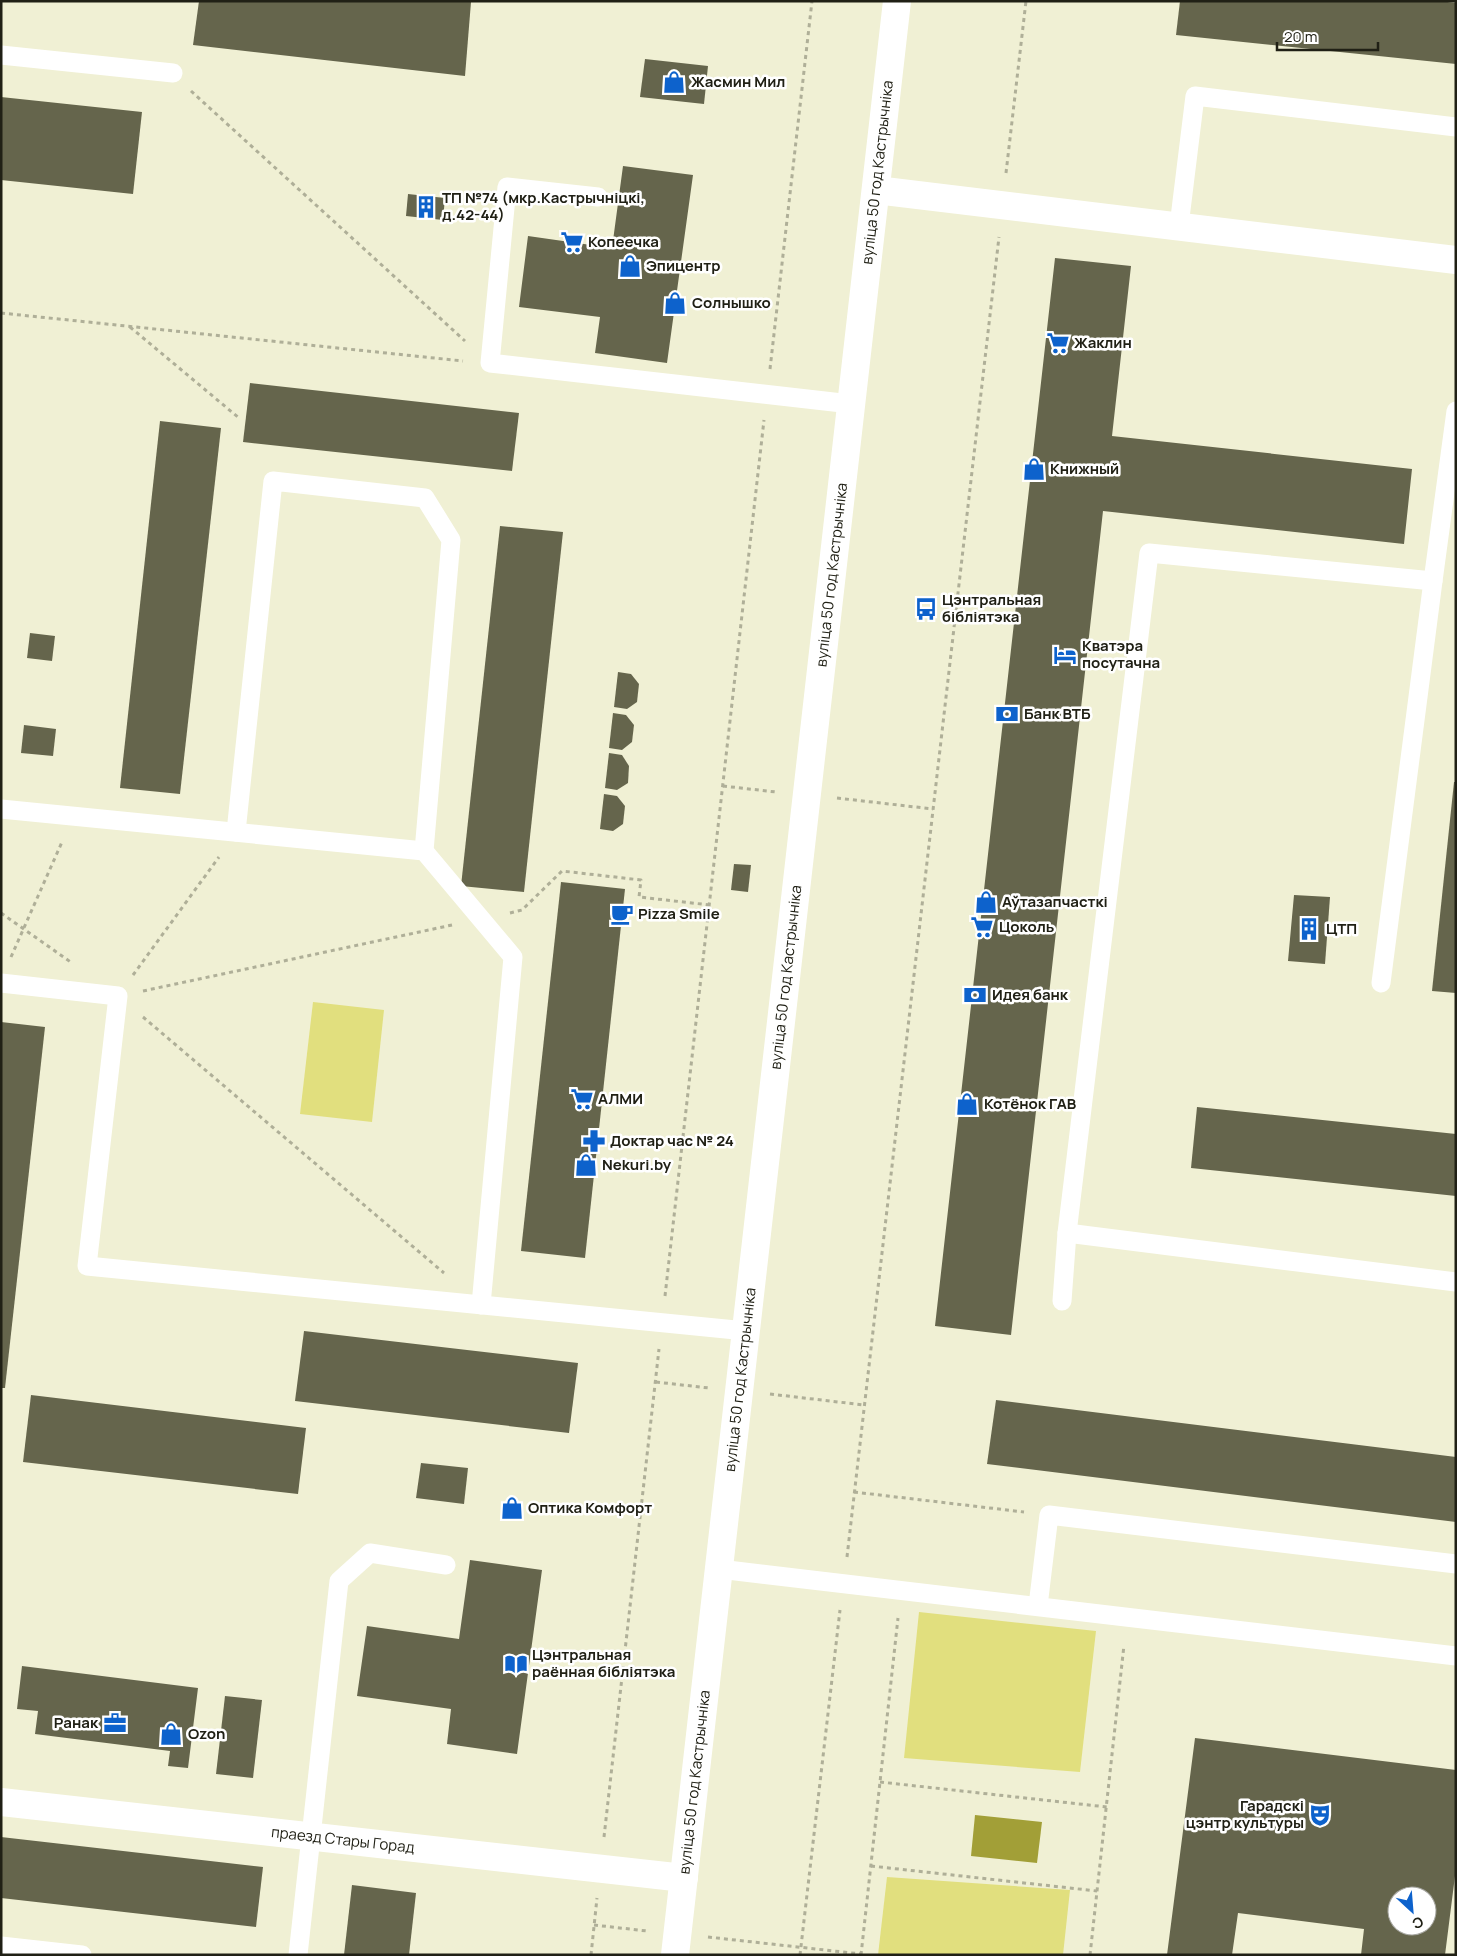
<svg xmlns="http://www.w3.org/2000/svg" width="1457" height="1956" font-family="Manrope,sans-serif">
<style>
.green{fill:#e1df7e}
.water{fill:#a29f37}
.building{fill:#65654c;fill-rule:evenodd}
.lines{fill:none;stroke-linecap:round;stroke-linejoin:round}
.path{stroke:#afaf98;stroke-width:3;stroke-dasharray:4 4;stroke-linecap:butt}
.service{stroke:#fff;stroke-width:19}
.minor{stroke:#fff;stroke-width:28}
.tertiary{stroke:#fff;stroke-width:28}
.labels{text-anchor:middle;stroke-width:5;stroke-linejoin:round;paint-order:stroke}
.poi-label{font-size:15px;font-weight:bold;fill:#202015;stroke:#fff;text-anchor:start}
.street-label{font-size:15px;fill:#202015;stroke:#fff}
</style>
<rect width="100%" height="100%" fill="#f0f0d4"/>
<g class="green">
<path d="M313 1002 384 1010 372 1122 300 1114Z"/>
<path d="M919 1612 1096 1631 1080 1772 904 1758Z"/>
<path d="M887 1877 1070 1890 1063 1955H878Z"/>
</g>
<path class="water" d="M975 1815 1042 1822 1037 1863 971 1856Z"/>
<g class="building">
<path d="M199 1 471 2 465 76 193 45Z"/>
<path d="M1180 1H1439L1456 3V64L1176 35Z"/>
<path d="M645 59 708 66 704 104 640 97Z"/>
<path d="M1 97 142 112 133 194 1 180Z"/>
<path d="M623 166 693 175 667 363 595 353 600 317 519 307 528 236 612 248Z"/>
<path d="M408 194 445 198 443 220 406 216Z"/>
<path d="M1055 258 1131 266 1112 436 1412 469 1404 544 1103 511 1011 1335 935 1326Z"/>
<path d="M250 383 519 413 512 471 243 442Z"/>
<path d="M160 421 221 428 180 794 120 788Z"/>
<path d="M500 526 563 532 524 892 461 886Z"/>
<path d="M30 633 55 636 52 661 27 658Z"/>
<path d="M618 672 631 674 639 684 637 702 627 709 614 707Z"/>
<path d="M613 713 626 715 634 725 632 742 622 750 609 748Z"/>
<path d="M24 725 56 729 53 756 21 753Z"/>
<path d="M609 753 622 755 629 766 628 783 617 790 605 788Z"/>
<path d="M1454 782H1456V993L1432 991Z"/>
<path d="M604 794 617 796 625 806 623 824 613 831 600 829Z"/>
<path d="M734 864 751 865 748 892 731 890Z"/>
<path d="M561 882 625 889 585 1258 521 1251Z"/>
<path d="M1294 895 1330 897 1325 964 1288 961Z"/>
<path d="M1 1022 45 1027 5 1388H1Z"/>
<path d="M1197 1107 1456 1134V1196L1191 1168Z"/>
<path d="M304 1331 578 1363 569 1433 295 1401Z"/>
<path d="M31 1395 306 1428 298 1494 23 1462Z"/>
<path d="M996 1400 1456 1457V1522L987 1464Z"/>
<path d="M421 1463 468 1468 464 1504 416 1498Z"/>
<path d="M470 1560 542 1570 517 1754 447 1744 451 1709 357 1696 367 1626 459 1639Z"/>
<path d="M22 1666 198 1688 188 1768 168 1766 170 1751 35 1734 38 1711 17 1709Z"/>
<path d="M225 1696 262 1700 253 1778 216 1774Z"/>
<path d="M1195 1738 1456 1770V1868L1445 1955H1361L1364 1929 1238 1913 1232 1955H1167ZM1397 1896H1427V1926H1397Z"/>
<path d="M1 1837 263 1867 256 1927 1 1898Z"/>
<path d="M352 1885 416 1893 409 1955H344Z"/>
</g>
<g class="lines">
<g class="path">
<path d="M191 91 465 341"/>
<path d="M1006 173 1026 1"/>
<path d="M1 313 463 361"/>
<path d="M130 327 239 418"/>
<path d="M770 369 812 1"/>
<path d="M723 786 776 792"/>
<path d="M837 798 933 809"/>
<path d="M1 913 72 963"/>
<path d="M510 913 522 910 562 871 641 880 639 897 710 905"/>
<path d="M11 957 62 842"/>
<path d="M133 975 219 857"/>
<path d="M143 991 452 925"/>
<path d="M143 1017 444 1273"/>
<path d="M665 1296 764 420"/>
<path d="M656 1382 709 1388"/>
<path d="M770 1394 864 1405"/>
<path d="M854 1492 1024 1512"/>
<path d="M847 1557 999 237"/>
<path d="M880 1782 1107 1807"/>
<path d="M604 1837 659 1349"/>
<path d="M871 1866 1097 1891"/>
<path d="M594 1925 647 1931"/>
<path d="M708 1937 861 1954"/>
<path d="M591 1955 597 1898"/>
<path d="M800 1955 840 1610"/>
<path d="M861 1955 898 1618"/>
<path d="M1090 1955 1124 1645"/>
</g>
<g class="service">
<path d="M1 55 173 73"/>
<path d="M598 197 507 187 490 363 851 404"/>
<path d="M1179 226 1195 96 1456 127"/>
<path d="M1 809 424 851 513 957 481 1305"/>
<path d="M236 832 273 481 425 498 451 540 424 851"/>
<path d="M1 983 118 996 87 1266 746 1331"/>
<path d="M1381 983 1433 581"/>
<path d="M1067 1233 1456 1282"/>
<path d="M1062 1301 1067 1233 1149 553 1433 581 1456 411"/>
<path d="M719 1569 1456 1656"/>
<path d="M1038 1606 1049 1515 1456 1564"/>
<path d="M1 1946 82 1955"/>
<path d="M298 1955 339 1581 370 1553 446 1565"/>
</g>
<g class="minor">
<path d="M876 190 1456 260"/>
<path id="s1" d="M1 1802 684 1878"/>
</g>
<path class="tertiary" id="s2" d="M675 1955 897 1"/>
</g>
<defs>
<symbol id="shop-bare" viewBox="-9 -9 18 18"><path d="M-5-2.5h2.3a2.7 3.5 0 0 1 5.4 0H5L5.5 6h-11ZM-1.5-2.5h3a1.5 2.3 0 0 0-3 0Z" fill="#0d62cc" stroke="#fff" stroke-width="2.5" paint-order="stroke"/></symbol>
<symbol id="building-bare" viewBox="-9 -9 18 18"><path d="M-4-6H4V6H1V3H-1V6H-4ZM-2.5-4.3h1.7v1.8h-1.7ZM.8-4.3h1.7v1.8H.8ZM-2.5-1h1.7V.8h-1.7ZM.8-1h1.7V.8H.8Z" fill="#0d62cc" stroke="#fff" stroke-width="2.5" paint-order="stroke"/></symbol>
<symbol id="supermarket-bare" viewBox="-9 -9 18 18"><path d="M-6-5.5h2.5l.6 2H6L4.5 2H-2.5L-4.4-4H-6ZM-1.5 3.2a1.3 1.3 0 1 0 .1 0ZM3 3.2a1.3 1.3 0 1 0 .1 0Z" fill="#0d62cc" stroke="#fff" stroke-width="2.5" paint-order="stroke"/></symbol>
<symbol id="bus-bare" viewBox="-9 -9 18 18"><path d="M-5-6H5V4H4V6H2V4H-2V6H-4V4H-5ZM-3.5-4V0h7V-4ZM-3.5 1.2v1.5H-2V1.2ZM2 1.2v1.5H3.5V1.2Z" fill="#0d62cc" stroke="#fff" stroke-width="2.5" paint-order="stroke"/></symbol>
<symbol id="hotel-bare" viewBox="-9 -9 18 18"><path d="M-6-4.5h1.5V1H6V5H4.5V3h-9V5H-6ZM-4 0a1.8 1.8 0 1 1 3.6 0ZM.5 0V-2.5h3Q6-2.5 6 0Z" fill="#0d62cc" stroke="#fff" stroke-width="2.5" paint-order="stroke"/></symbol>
<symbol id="bank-bare" viewBox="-9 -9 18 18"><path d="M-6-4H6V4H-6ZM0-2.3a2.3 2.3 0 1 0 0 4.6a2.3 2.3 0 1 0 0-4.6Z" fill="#0d62cc" stroke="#fff" stroke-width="2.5" paint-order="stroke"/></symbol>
<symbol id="cafe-bare" viewBox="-9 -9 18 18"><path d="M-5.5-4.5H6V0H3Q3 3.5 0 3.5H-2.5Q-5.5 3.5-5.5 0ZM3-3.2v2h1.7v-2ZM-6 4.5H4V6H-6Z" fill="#0d62cc" stroke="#fff" stroke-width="2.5" paint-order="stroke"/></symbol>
<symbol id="pharmacy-bare" viewBox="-9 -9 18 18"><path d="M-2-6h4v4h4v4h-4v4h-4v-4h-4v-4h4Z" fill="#0d62cc" stroke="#fff" stroke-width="2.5" paint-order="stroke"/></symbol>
<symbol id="library-bare" viewBox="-9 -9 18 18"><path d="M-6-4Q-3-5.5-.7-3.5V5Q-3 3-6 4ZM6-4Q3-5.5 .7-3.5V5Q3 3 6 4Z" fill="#0d62cc" stroke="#fff" stroke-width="2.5" paint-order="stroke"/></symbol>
<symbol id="office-bare" viewBox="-9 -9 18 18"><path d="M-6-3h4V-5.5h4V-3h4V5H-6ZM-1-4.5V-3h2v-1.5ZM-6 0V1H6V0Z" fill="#0d62cc" stroke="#fff" stroke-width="2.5" paint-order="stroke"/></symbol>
<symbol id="theatre-bare" viewBox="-9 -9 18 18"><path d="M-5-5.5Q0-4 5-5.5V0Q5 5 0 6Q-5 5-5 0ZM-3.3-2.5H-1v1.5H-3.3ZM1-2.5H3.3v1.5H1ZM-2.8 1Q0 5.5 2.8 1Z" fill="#0d62cc" stroke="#fff" stroke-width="2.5" paint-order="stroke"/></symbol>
</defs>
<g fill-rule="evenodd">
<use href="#shop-bare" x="658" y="66" width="32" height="32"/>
<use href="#building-bare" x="410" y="191" width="32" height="32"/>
<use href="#supermarket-bare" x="556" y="226" width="32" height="32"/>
<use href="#shop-bare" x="614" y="250" width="32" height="32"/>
<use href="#shop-bare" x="659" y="287" width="32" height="32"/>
<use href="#supermarket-bare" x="1042" y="327" width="32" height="32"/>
<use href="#shop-bare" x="1018" y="453" width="32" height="32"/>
<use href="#bus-bare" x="910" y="593" width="32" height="32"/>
<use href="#hotel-bare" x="1049" y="639" width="32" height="32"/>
<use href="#bank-bare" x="991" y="698" width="32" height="32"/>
<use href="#shop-bare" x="970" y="886" width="32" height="32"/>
<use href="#cafe-bare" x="606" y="898" width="32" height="32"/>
<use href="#supermarket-bare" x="966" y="911" width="32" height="32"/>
<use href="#building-bare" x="1293" y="913" width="32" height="32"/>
<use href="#bank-bare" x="959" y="979" width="32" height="32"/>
<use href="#supermarket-bare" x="566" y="1083" width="32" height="32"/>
<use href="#shop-bare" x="951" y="1088" width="32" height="32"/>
<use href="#pharmacy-bare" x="578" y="1125" width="32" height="32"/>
<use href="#shop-bare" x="570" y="1149" width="32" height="32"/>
<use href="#shop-bare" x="496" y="1492" width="32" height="32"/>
<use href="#library-bare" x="500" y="1648" width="32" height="32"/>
<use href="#office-bare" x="99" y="1707" width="32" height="32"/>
<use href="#shop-bare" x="155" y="1718" width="32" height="32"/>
<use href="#theatre-bare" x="1304" y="1799" width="32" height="32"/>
</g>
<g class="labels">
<g class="poi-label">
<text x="691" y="87">Жасмин Мил</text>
<text x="442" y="203">ТП №74 (мкр.Кастрычніцкі,<tspan x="442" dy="17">д.42-44)</tspan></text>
<text x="588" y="247">Копеечка</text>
<text x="646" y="271">Эпицентр</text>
<text x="692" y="308">Солнышко</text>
<text x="1074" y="348">Жаклин</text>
<text x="1050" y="474">Книжный</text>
<text x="942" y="605">Цэнтральная<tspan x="942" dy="17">бібліятэка</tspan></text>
<text x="1082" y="651">Кватэра<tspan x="1082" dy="17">посутачна</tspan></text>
<text x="1024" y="719">Банк ВТБ</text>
<text x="1002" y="907">Аўтазапчасткі</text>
<text x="638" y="919">Pizza Smile</text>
<text x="999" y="932">Цоколь</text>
<text x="1326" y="934">ЦТП</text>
<text x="992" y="1000">Идея банк</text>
<text x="598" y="1104">АЛМИ</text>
<text x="984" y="1109">Котёнок ГАВ</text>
<text x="610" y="1146">Доктар час № 24</text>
<text x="602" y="1170">Nekuri.by</text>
<text x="528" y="1513">Оптика Комфорт</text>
<text x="532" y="1660">Цэнтральная<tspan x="532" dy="17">раённая бібліятэка</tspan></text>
<text x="98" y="1728" text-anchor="end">Ранак</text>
<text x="188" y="1739">Ozon</text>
<text x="1304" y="1811" text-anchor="end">Гарадскі<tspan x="1304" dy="17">цэнтр культуры</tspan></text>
</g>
<g class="street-label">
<text dy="5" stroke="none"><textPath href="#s2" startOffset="1794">вуліца 50 год Кастрычніка</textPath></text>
<text dy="5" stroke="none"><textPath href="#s2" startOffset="1389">вуліца 50 год Кастрычніка</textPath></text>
<text dy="5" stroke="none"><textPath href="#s2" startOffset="984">вуліца 50 год Кастрычніка</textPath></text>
<text dy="5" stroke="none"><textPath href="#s2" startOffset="579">вуліца 50 год Кастрычніка</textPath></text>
<text dy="5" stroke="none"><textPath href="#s2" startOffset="174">вуліца 50 год Кастрычніка</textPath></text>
<text dy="5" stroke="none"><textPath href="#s1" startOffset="344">праезд Стары Горад</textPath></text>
</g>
</g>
<rect width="1457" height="1956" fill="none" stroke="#202015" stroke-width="5"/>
<g transform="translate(1412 1911) rotate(154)"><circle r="24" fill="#ffffff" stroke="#a6a6a1"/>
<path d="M0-4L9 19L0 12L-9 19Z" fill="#0d62cc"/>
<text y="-8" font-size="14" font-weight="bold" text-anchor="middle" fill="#202015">С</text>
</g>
<path d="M1277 42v8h101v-8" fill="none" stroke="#202015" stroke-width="2.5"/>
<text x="1284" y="42" font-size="15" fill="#202015" stroke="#ffffff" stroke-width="4" paint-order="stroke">20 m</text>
</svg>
